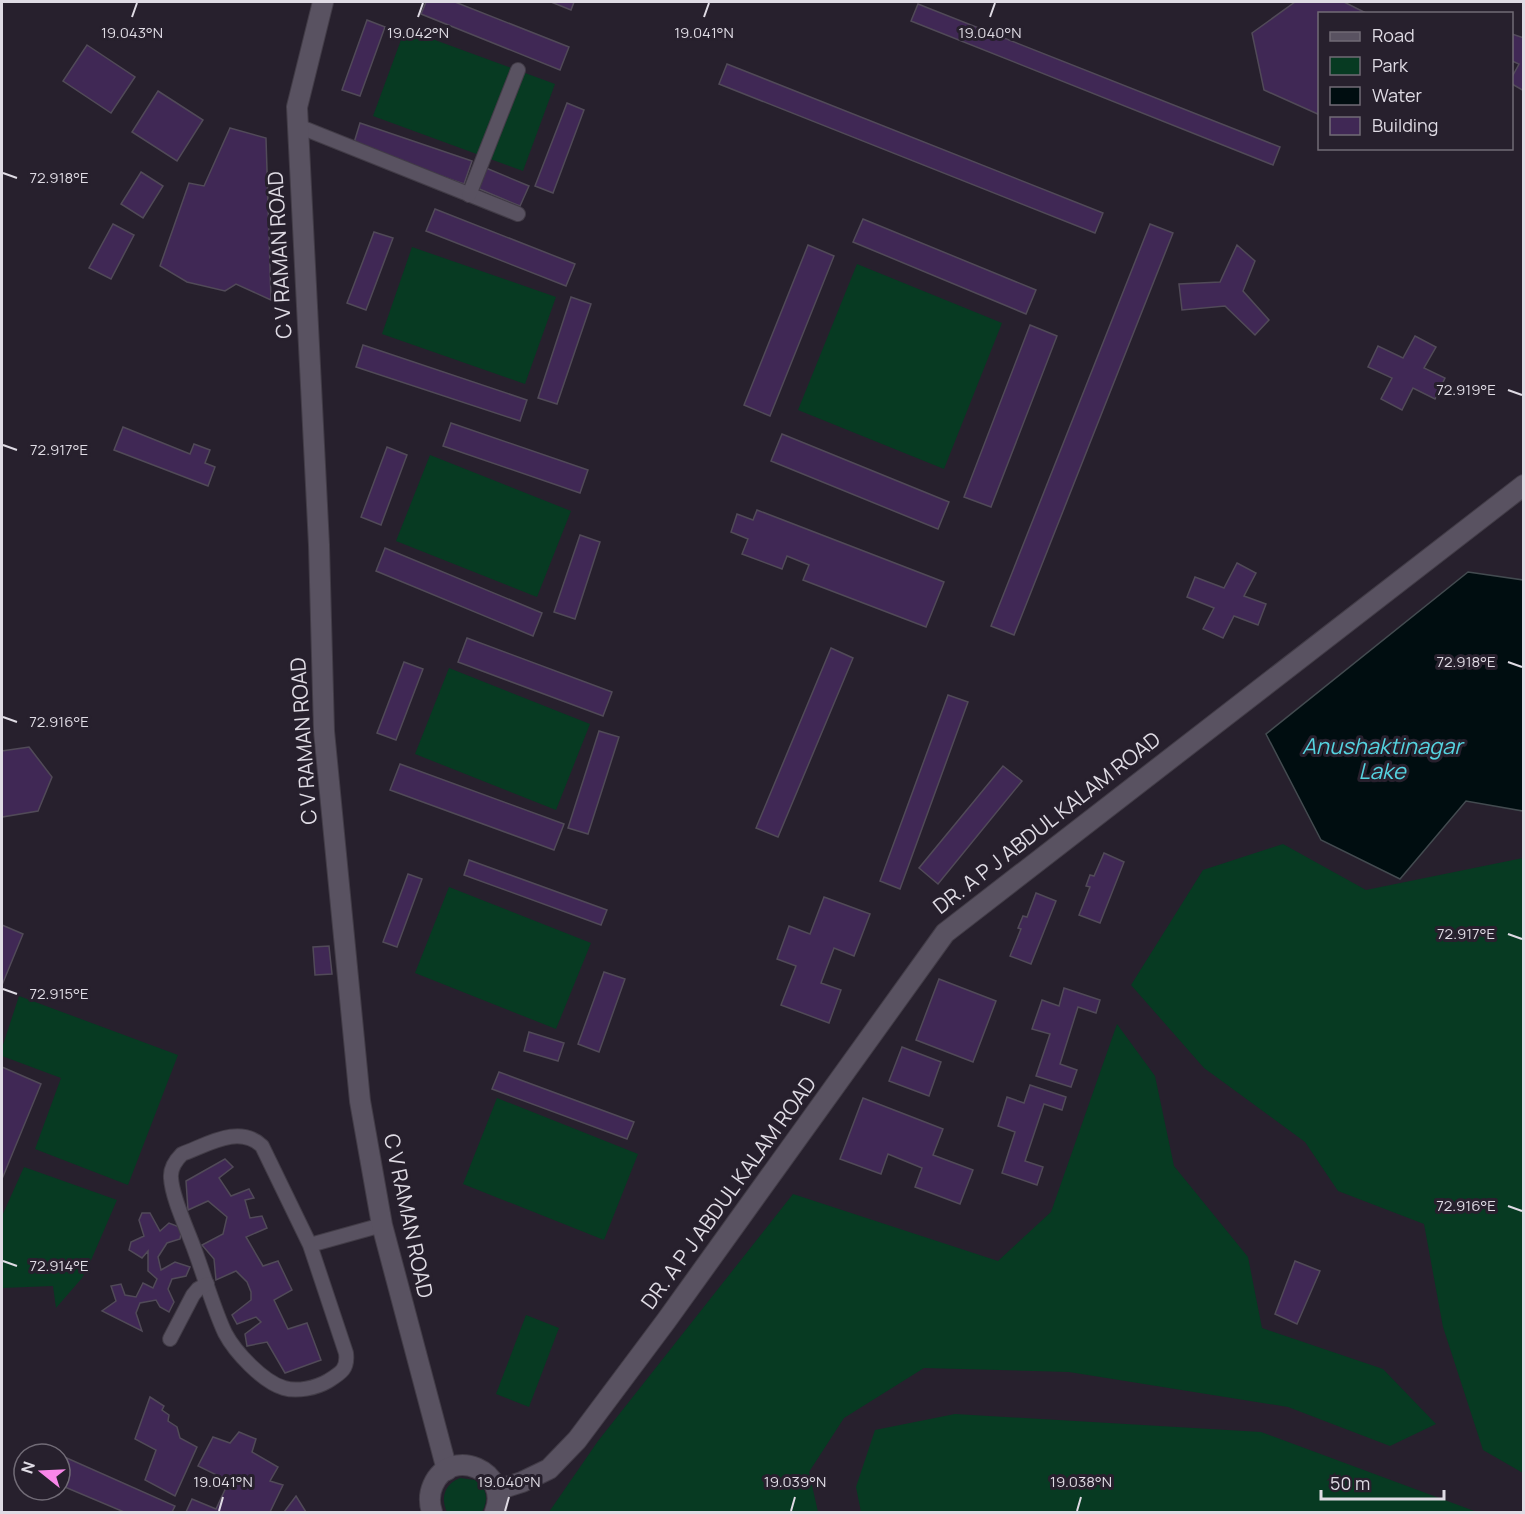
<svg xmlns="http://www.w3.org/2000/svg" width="1525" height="1514" font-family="Manrope,sans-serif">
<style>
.green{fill:#073a22}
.water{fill:#000d10;stroke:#434b50;stroke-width:1.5}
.building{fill:#402855;stroke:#514a58;stroke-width:1.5}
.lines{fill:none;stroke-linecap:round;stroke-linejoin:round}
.street-casing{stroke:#423c47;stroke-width:16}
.secondary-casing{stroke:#423c47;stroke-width:22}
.street{stroke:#595261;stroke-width:14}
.secondary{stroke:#595261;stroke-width:20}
.ticks{fill:none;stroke:#dfdbe4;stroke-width:2}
.labels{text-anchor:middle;stroke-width:6;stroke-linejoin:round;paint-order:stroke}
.street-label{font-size:21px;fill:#dfdbe4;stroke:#27202d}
.water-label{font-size:22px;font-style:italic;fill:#55d3e0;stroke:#27202d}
.ticks-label{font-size:15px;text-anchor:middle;fill:#dfdbe4;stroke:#27202d;stroke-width:6;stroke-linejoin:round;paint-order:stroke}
</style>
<rect width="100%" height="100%" fill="#27202d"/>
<g class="green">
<path d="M405 29 555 84 523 171 373 116Z"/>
<path d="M412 247 556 297 525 384 382 334Z"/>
<path d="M857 264 1002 323 944 469 798 410Z"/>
<path d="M430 455 571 511 537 597 396 541Z"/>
<path d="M449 668 590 724 556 810 415 754Z"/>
<path d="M1283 844 1366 890 1523 858V1473L1483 1450 1443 1327 1424 1224 1338 1191 1305 1142 1204 1068 1131 985 1203 870Z"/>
<path d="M449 887 591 943 556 1029 415 973Z"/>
<path d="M19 996 178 1055 128 1185 35 1149 61 1078 2 1056V1048Z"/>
<path d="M1117 1024 1155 1076 1174 1166 1248 1257 1262 1328 1383 1369 1436 1424 1390 1446 1288 1407 1069 1372 924 1368 844 1418 809 1472 818 1512H549L598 1441 793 1194 998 1261 1051 1212Z"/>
<path d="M497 1098 638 1154 604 1240 463 1184Z"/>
<path d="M24 1167 117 1200 89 1265 82 1278 56 1308 53 1286 2 1288V1216Z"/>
<path d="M526 1315 559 1328 529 1407 496 1394Z"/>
<path d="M955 1414 1261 1432 1477 1512H861L856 1487 875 1430Z"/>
<path d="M460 1478 475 1480C487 1488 489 1499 482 1512H447C440 1497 445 1484 460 1478Z"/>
</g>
<path class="water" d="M1468 572 1523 580V811L1466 801 1400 879 1321 840 1266 734Z"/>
<g class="building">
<path d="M426 2H455L569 47 560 70 421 14Z"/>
<path d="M551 2H574L571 10Z"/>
<path d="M1295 2H1344L1368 14H1320V115L1264 90 1252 33Z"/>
<path d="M918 4 1280 147 1273 165 911 21Z"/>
<path d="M367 20 385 27 360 96 342 90Z"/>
<path d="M1512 34 1524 38V91L1512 84V77L1519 64 1512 61Z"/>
<path d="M87 45 135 77 111 113 63 81Z"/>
<path d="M727 64 1103 213 1095 233 719 84Z"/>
<path d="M158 91 203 120 177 161 132 132Z"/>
<path d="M567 103 584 110 553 193 535 186Z"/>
<path d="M360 123 472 161 464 184 353 146Z"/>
<path d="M230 128 266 138 271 300 236 284 225 291 187 282 160 266 189 183 204 186Z"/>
<path d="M486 168 529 186 520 206 477 188Z"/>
<path d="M141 172 163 186 143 218 121 204Z"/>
<path d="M435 209 575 264 566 286 426 231Z"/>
<path d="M863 219 1036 290 1026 314 853 242Z"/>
<path d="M113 224 134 235 111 279 89 268Z"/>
<path d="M1150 224 1173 233 1014 635 991 626Z"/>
<path d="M374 232 393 238 366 310 347 303Z"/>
<path d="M808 245 834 256 770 416 744 405Z"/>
<path d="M1237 245 1255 261 1243 291 1269 320 1255 335 1225 306 1182 310 1179 284 1220 282Z"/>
<path d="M571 297 591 304 557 404 538 398Z"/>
<path d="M1030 325 1057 336 991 507 964 497Z"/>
<path d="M1415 336 1436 347 1424 368 1445 378 1435 399 1413 388 1402 410 1381 399 1392 378 1368 367 1378 346 1403 358Z"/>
<path d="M363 345 527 400 520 421 356 367Z"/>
<path d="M451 423 588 470 580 493 443 446Z"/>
<path d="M123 427 190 454 194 444 210 450 205 463 215 467 208 486 114 450Z"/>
<path d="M782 434 949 502 938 529 771 461Z"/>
<path d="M387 447 407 455 381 525 361 517Z"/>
<path d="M757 510 944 582 926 627 803 580 809 565 787 556 782 569 742 554 748 539 731 532 737 514 753 520Z"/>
<path d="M580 535 600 542 575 619 554 612Z"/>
<path d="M385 548 542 613 533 636 376 571Z"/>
<path d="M1237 563 1256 573 1244 596 1266 604 1258 625 1234 616 1223 638 1203 629 1214 608 1187 597 1195 577 1224 588Z"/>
<path d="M467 638 612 692 603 716 458 662Z"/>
<path d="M831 648 853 658 778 837 756 828Z"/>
<path d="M404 662 423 669 396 740 377 733Z"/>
<path d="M948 695 968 702 900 889 880 881Z"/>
<path d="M599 731 619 737 588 834 568 828Z"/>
<path d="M29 747 52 777 38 811 2 817V751Z"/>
<path d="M400 764 564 824 554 850 390 790Z"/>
<path d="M1003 766 1022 781 938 884 919 868Z"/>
<path d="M1104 853 1124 862 1100 923 1079 915 1090 887 1086 886 1090 875 1094 876Z"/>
<path d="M469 860 607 910 601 925 464 875Z"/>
<path d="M408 874 422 879 397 947 383 942Z"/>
<path d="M1036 893 1056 901 1031 964 1010 956 1021 929 1018 928 1023 916 1027 917Z"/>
<path d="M824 897 870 914 854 956 834 948 821 983 841 990 829 1023 781 1005 796 966 777 959 789 926 810 934Z"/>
<path d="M2 925 23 934 2 985Z"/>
<path d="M329 946 332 974 315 975 313 947Z"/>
<path d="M604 972 625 979 599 1052 578 1044Z"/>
<path d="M939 979 996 1001 973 1062 916 1040Z"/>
<path d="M1064 988 1100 1000 1096 1013 1078 1007 1060 1064 1077 1070 1071 1087 1036 1076 1050 1034 1032 1029 1042 1000 1059 1006Z"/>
<path d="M529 1032 564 1043 558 1061 524 1051Z"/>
<path d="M902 1047 941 1062 929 1096 889 1081Z"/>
<path d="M2 1067 41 1084 2 1179Z"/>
<path d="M499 1072 634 1122 627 1139 492 1089Z"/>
<path d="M1030 1085 1066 1097 1062 1110 1044 1104 1025 1161 1043 1167 1037 1185 1002 1173 1015 1132 998 1126 1007 1097 1024 1103Z"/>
<path d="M863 1098 943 1129 933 1155 973 1170 960 1204 915 1187 922 1168 888 1154 881 1174 840 1159Z"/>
<path d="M225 1159 233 1167 219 1178 231 1196 249 1189 254 1198 245 1200 250 1218 262 1216 267 1228 246 1237 263 1266 278 1261 292 1290 274 1300 288 1329 307 1323 321 1360 285 1373 267 1342 247 1346 245 1334 261 1322 256 1317 237 1324 232 1315 251 1300V1292L247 1282 236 1271 216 1280 214 1259 202 1245 223 1234 227 1217 208 1201 188 1210 186 1181Z"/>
<path d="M142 1213H150L160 1231 169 1223 182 1228 180 1239 167 1243 158 1257 161 1270 175 1262 190 1267 186 1276 172 1279 168 1289 174 1302 169 1312 160 1307 156 1300 140 1303 136 1313 142 1331 102 1311 116 1301 111 1286 121 1284 125 1295 136 1297 143 1283 153 1288 157 1279 148 1271V1251L142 1258 129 1250 131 1242 144 1236 139 1220Z"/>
<path d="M1295 1261 1320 1271 1297 1324 1275 1314Z"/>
<path d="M150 1397 164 1406 162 1410 169 1415 168 1421 177 1427 180 1438 197 1447 175 1496 145 1480 156 1450 135 1439Z"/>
<path d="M239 1432 256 1439 252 1452 278 1467 270 1481 283 1485 270 1512H186L192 1499 216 1509 229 1481 198 1466 213 1437 230 1443Z"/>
<path d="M60 1455 175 1506 172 1512H124L60 1485Z"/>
<path d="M296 1496 306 1512H284Z"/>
</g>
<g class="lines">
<defs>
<g id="street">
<path d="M298 126 518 214"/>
<path d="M469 195 518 70"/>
<path d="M310 1245 346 1353C348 1369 341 1373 328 1381 316 1388 297 1392 284 1388 263 1382 235 1352 225 1333 213 1307 205 1278 195 1251 188 1231 172 1198 171 1178 170 1168 175 1161 182 1154 207 1145 239 1124 262 1146L310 1245 382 1225"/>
<path d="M170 1339 193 1295 198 1289 207 1284"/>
</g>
<g id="secondary">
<path d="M323 2 297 107 319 545 324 731 360 1101 382 1225 447 1470"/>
<path d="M497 1490 522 1482 549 1469 577 1440 666 1321 945 933 1524 485"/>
<path d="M432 1512C429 1503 429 1494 433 1485 451 1445 511 1471 495 1512"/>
</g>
</defs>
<use href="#street" class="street-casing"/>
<use href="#secondary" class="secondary-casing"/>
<use href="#street" class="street"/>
<use href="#secondary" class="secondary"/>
</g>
<path class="ticks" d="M132 17 137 3M418 17 423 3M704 17 709 3M990 17 995 3M3 173 17 178M1508 390 1522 395M3 445 17 450M1508 662 1522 667M3 717 17 722M1508 934 1522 939M3 989 17 994M1508 1206 1522 1211M3 1261 17 1266M219 1511 223 1497M505 1511 509 1497M791 1511 795 1497M1077 1511 1081 1497"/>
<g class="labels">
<g class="street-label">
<text transform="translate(280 255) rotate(-93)" y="7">C V RAMAN ROAD</text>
<text transform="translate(304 741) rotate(-94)" y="7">C V RAMAN ROAD</text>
<text transform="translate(1047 823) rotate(-38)" y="7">DR. A P J ABDUL KALAM ROAD</text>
<text transform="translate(729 1193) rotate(-54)" y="7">DR. A P J ABDUL KALAM ROAD</text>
<text transform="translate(408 1216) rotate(78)" y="7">C V RAMAN ROAD</text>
</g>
<g class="water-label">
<text x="1382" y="754">Anushaktinagar<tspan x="1382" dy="25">Lake</tspan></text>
</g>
</g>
<g class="ticks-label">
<text x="132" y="38">19.043°N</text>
<text x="418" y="38">19.042°N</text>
<text x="704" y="38">19.041°N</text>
<text x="990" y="38">19.040°N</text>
<text x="59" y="183">72.918°E</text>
<text x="1466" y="395">72.919°E</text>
<text x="59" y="455">72.917°E</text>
<text x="1466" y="667">72.918°E</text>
<text x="59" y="727">72.916°E</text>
<text x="1466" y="939">72.917°E</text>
<text x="59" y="999">72.915°E</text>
<text x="1466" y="1211">72.916°E</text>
<text x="59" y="1271">72.914°E</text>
<text x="223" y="1487">19.041°N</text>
<text x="509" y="1487">19.040°N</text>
<text x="795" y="1487">19.039°N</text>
<text x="1081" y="1487">19.038°N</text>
</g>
<rect width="1525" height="1514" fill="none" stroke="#dfdbe4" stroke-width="6"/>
<rect x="1318" y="12" width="195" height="138" fill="#27202d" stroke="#716b76" stroke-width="1.5"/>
<rect x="1330" y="32" width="30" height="9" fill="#595261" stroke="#716b76" stroke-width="1.5"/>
<text x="1372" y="42" font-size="18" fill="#dfdbe4">Road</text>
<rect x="1330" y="57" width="30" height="18" fill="#073a22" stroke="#716b76" stroke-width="1.5"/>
<text x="1372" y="72" font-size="18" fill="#dfdbe4">Park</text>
<rect x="1330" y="87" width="30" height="18" fill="#000d10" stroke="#716b76" stroke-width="1.5"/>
<text x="1372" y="102" font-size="18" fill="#dfdbe4">Water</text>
<rect x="1330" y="117" width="30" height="18" fill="#402855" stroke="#716b76" stroke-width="1.5"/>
<text x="1372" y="132" font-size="18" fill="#dfdbe4">Building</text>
<g transform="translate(42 1472) rotate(288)"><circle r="28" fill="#27202d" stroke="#716b76" stroke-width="1.5"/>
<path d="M0-4.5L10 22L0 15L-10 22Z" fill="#f987e9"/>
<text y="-9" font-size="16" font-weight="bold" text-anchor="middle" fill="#dfdbe4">N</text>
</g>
<path d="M1321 1490v9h123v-9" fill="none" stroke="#dfdbe4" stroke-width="3"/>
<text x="1330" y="1490" font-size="18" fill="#dfdbe4" stroke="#27202d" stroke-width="4.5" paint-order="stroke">50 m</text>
</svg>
